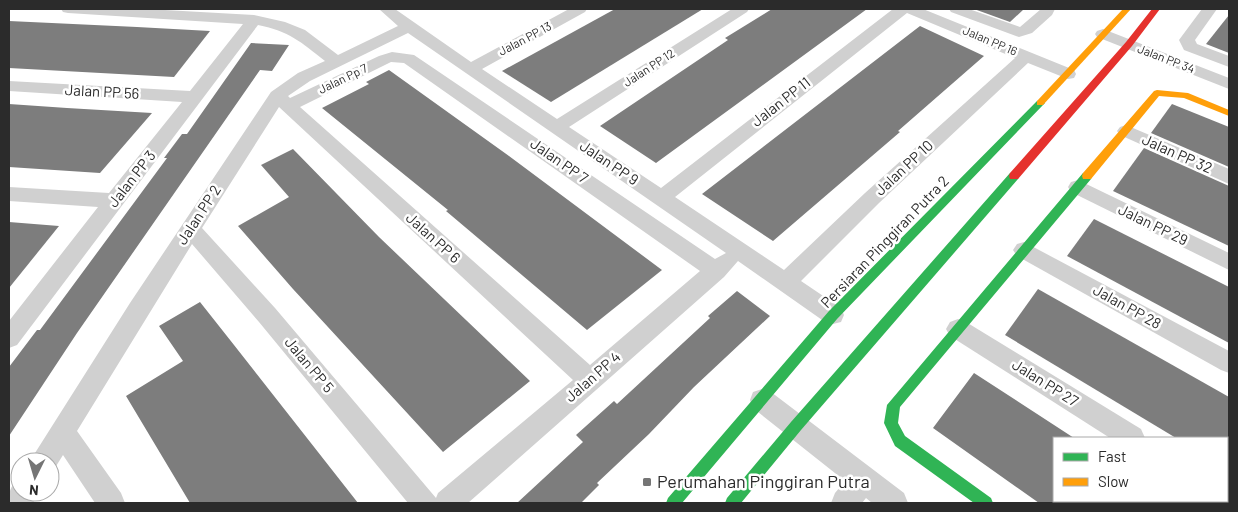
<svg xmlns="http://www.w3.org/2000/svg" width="1238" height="512" font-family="Barlow,sans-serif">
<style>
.building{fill:#7d7d7d}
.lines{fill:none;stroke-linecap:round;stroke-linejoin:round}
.street{fill:#d0d0d0;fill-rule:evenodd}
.fast{fill:#30b455;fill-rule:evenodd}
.slow{fill:#ff9f0a;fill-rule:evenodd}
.jam{fill:#e5322d;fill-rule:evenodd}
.poi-dot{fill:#757575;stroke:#fff;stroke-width:2}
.labels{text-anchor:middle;stroke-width:5;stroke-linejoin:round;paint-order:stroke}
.far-street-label{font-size:12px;fill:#2b2b2b;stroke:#fff}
.street-label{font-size:15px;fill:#2b2b2b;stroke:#fff}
.near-poi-label{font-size:18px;fill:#2b2b2b;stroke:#fff;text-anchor:start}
</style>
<rect width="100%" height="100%" fill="#fff"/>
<g class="building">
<path d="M615 9H703L551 102 502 71Z"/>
<path d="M772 9H867L656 163 600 126 728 40 725 38Z"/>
<path d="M974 9H1024L1010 22Z"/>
<path d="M1229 15V53L1206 44Z"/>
<path d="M9 21 137 27 210 31 174 77 9 68Z"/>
<path d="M920 26 984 56 898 131 900 132 773 241 702 194Z"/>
<path d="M251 43 289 45 272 71 260 70 77 333 9 436V367L37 330H40L167 158H164L182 134H187Z"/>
<path d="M389 70 509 156 662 270 587 330 446 211 448 210 322 108 369 84 366 82Z"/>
<path d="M9 104 67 108 152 113 100 173 9 167Z"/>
<path d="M1172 104 1229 127V167L1151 133Z"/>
<path d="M1144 148 1229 186V246L1113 191Z"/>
<path d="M293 149 379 237 530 381 443 452 293 289 238 226 289 197 261 165Z"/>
<path d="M1094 219 1229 287V343L1067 256Z"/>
<path d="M9 222 59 226 9 288Z"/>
<path d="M1038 289 1229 397V438H1176L1005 335Z"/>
<path d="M737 291 770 316 694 387 649 434 597 483 599 485 581 503H517L583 442 576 435 614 401 617 404 710 318 708 316Z"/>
<path d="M200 302 234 345 358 503H190L126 396 183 361 159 326Z"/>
<path d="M974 373 1074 438H1054V503H1039L933 428Z"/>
</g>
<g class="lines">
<g class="street">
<path d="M61 9H147L254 15 285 22 305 30 338 55 398 26 379 9H395L471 62 569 9H587L585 12 482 69 557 119 732 9H749L747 12 569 127 661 188 893 9H923L1074 70 1076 74 1074 78 1068 79 1028 63 879 203 801 281 841 308 844 315 841 322 833 324 825 322 738 261 724 277 468 503H408L259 322 192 244 77 431 121 493 125 503H95L63 455 53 471 50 472V462H31L35 453 130 303 271 92 298 73 325 61C301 42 289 31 258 25L17 345 9 348V321L98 207 9 201V187L109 193 182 102 9 91V81L190 91 243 24 68 13 63 12ZM907 13 1015 58 865 193 784 270 675 197ZM408 33 726 253 715 259 414 55 392 52 379 56 290 98 288 96 310 81ZM391 62 404 63 700 271 590 365 300 107ZM279 107 573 380 438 493 436 498 275 308 202 228Z"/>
<path d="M949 9H969L1020 27 1041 9H1055L1052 15 1032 33 1019 37 951 12Z"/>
<path d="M1202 9H1217L1195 40 1197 44 1229 56V67L1184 50 1179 40Z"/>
<path d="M1103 29 1229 78V89L1097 37 1095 34 1097 31Z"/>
<path d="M1126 125 1229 169V184L1120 135 1117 131 1120 127Z"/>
<path d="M1078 180 1229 253V270L1071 192 1068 187 1071 182Z"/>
<path d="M1024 242 1229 351V373L1221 370 1017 256 1013 250 1017 244Z"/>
<path d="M958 319 966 322 1141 429 1145 438H1110L950 336 946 329 950 322Z"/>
<path d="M762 389 771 392 904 493 908 503H872L866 498 862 503H831L835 493 845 481 753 408 750 400 753 392Z"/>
<path d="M20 481V492H39L33 503H9C9 493 9 485 20 481Z"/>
<path d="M1227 484 1229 485V503H1215L1214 501H1227Z"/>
</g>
<g class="fast">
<path d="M1040 100 1045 103 1043 105 837 319 682 503H666L668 498 829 311 1037 101Z"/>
<path d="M1014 172 1018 173 1019 176 1018 179 801 430 741 503H725L727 498 791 422 1010 173Z"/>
<path d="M1087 172 1091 173 1092 176 1091 179 900 407 898 423 905 436 991 498 993 503H974L895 446 884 423 887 405 1083 173Z"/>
</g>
<g class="slow">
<path d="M1123 9H1131L1043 105H1037V101Z"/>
<path d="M1157 90 1188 93 1229 110V116L1184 98 1159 96 1091 179H1083L1082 176 1083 173 1154 91Z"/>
</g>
<path class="jam" d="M1152 9H1160L1132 46 1018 179H1010L1009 176 1010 173 1126 42Z"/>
</g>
<rect class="poi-dot" x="642" y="477" width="10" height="10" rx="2.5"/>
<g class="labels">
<g class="far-street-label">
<text transform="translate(525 39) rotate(-28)" y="4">Jalan PP 13</text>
<text transform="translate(990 41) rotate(23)" y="4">Jalan PP 16</text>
<text transform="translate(1166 59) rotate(21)" y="4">Jalan PP 34</text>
<text transform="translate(649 68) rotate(-33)" y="4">Jalan PP 12</text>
<text transform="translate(343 79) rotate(-26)" y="4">Jalan Pp 7</text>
</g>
<g class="street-label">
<text transform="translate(102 92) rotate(3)" y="5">Jalan PP 56</text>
<text transform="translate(781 102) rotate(-38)" y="5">Jalan PP 11</text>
<text transform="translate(1177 154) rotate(24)" y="5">Jalan PP 32</text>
<text transform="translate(559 161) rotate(35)" y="5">Jalan PP 7</text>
<text transform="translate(609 163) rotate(34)" y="5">Jalan PP 9</text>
<text transform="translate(904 168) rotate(-43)" y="5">Jalan PP 10</text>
<text transform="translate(132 179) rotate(-52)" y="5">Jalan PP 3</text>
<text transform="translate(199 215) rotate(-57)" y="5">Jalan PP 2</text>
<text transform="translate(1153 225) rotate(26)" y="5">Jalan PP 29</text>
<text transform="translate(433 238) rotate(42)" y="5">Jalan PP 6</text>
<text transform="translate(885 242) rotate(-46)" y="5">Persiaran Pinggiran Putra 2</text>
<text transform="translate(1127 307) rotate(29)" y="5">Jalan PP 28</text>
<text transform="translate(309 365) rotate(50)" y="5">Jalan PP 5</text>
<text transform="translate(593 377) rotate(-41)" y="5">Jalan PP 4</text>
<text transform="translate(1045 383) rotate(32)" y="5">Jalan PP 27</text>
</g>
<g class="near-poi-label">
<text x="657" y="488">Perumahan Pinggiran Putra</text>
</g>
</g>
<rect width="1238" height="512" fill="none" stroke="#2b2b2b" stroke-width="20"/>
<rect x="1053" y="437" width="175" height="65" fill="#ffffff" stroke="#aaaaaa"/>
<rect x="1063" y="453" width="25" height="8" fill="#30b455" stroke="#aaaaaa"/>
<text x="1098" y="462" font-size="15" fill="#2b2b2b">Fast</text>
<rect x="1063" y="478" width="25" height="8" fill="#ff9f0a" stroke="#aaaaaa"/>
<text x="1098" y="487" font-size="15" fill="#2b2b2b">Slow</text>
<g transform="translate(35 477) rotate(185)"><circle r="24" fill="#ffffff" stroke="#aaaaaa"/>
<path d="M0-4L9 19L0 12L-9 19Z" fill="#757575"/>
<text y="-8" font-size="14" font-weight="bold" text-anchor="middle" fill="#2b2b2b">N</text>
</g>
</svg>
